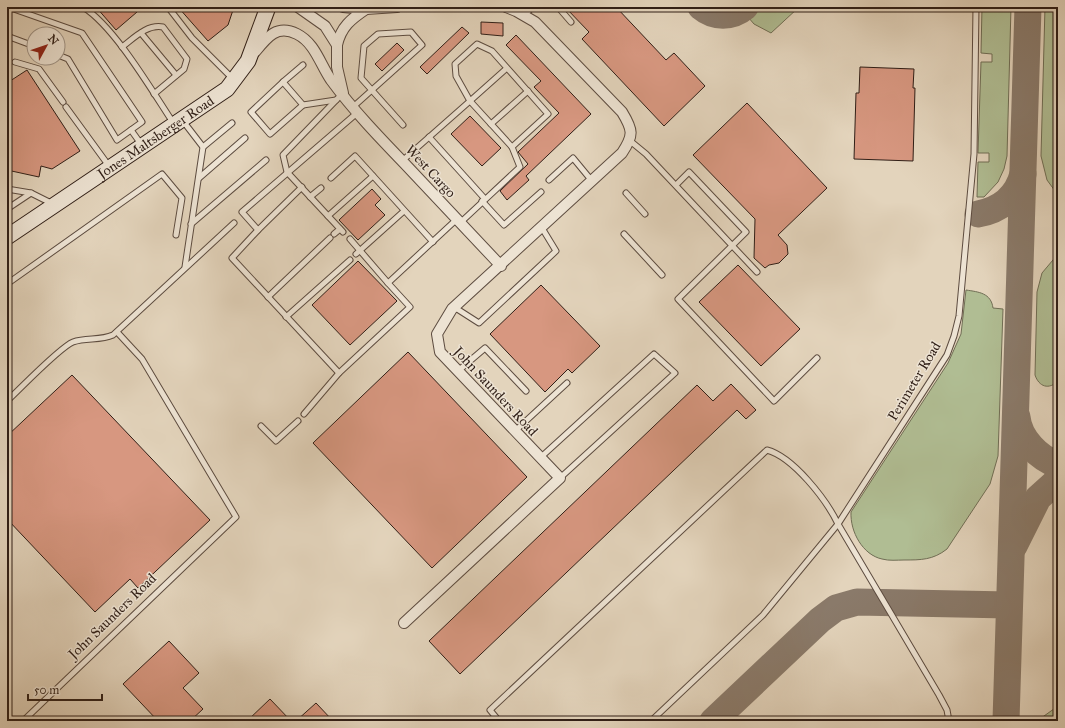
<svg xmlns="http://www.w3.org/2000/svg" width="1065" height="728" font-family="'IM FELL Great Primer',serif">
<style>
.green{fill:#b0bd93;stroke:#706e55}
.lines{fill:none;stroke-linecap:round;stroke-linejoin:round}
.taxiway{stroke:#8a7a6a;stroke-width:27}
.building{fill:#d79780;stroke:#301f17}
.lane-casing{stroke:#5d4c40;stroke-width:7}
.street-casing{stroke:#5d4c40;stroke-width:12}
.secondary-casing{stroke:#301f17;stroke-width:17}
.lane{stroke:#ede3d3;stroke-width:5}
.street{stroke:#ede3d3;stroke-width:10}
.secondary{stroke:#ede3d3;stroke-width:15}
.labels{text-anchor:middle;stroke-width:3;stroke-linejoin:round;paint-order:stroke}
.street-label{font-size:14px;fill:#301f17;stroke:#ede3d3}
</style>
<rect width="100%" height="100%" fill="#e3d4bc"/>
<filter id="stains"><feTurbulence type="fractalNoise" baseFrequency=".005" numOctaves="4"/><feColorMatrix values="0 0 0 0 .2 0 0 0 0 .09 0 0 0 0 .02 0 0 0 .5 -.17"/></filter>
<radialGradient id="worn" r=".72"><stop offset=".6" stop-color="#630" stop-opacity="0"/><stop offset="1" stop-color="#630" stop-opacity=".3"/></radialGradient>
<g class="green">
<path d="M758 7H797L798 8 771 33 754 24 748 17Z"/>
<path d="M982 7H1011L1007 156 1004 169 998 182 984 197H977L978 162H989V153H978L981 62H992V54L981 53Z"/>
<path d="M1045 7H1058V195L1047 180 1041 156Z"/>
<path d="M1058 254V381C1049 390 1039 387 1035 375L1037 292 1042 273Z"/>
<path d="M966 290C979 292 991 293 993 308L1003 309 998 456 990 484 947 549C933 560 921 560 904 560 897 560 889 561 882 559 863 555 850 532 851 512L948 363 961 334Z"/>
<path d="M1058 706V721H1037Z"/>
</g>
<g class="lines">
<g class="taxiway">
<path d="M701 7C714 18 732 18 745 7"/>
<path d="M978 214C1000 210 1017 197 1023 174"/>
<path d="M1017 417C1019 439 1039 458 1058 465"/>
<path d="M1014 546 1038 498 1058 480"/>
<path d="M713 721 820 620 836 608 857 602 1009 605"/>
<path d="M1006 721 1028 7"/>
</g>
</g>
<g class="building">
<path d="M96 7H133L137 12 116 30Z"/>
<path d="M178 7H234L228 25 208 41Z"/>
<path d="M565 7H616L666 60 674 53 705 86 664 126 582 39 589 32Z"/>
<path d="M481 22 503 23V36L481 34Z"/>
<path d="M462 27 469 33 427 74 420 67Z"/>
<path d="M516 35 591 114 526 176 529 180 507 200 500 191 528 164 518 152 559 113 534 87 541 81 506 45Z"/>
<path d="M397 43 404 50 382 71 375 64Z"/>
<path d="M860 67 914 69 913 88H915L913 161 854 159 856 93H859Z"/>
<path d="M27 70 80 151 52 169 41 166 39 177 7 170V83Z"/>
<path d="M747 103 827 188 778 235 787 245 788 254 779 263 769 265 765 268 754 258 755 219 693 155Z"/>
<path d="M470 116 501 148 482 166 451 134Z"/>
<path d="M372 189 381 199 375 205 385 215 358 240 339 220Z"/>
<path d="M358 261 397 301 350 345 312 305Z"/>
<path d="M738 265 800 329 761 366 699 302Z"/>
<path d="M541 285 600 346 572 373 568 369 545 392 490 334Z"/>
<path d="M408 352 527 477 432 568 313 443Z"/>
<path d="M72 375 210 520 138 588 130 579 95 612 7 519V457L10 454 7 450V436Z"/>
<path d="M731 384 756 410 746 419 737 410 460 674 429 641 697 385 713 401Z"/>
<path d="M169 641 199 673 183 688 203 709 190 721H158L123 684Z"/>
<path d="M270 699 291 721H247Z"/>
<path d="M316 703 333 721H296Z"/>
</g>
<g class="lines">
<defs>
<g id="lane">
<path d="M8 7 82 33 142 122 117 140 68 59 58 55"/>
<path d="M83 7C115 27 152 91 174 124"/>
<path d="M168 7 192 38 232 78"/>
<path d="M558 7 571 22"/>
<path d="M524 15 533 7"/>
<path d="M141 33 176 75"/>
<path d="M7 36 34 46"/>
<path d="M122 47C134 38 147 24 163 27L187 59 184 69 154 94"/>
<path d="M15 62 39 69 63 102"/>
<path d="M507 68 470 101 456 76 455 64 477 44 492 51 548 114 512 147"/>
<path d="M283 82 303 105 270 134 251 112Z"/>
<path d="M283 82 303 65"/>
<path d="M342 94 283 155 287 172 343 232"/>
<path d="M303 105 336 100"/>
<path d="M66 107 109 166"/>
<path d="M353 107 422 45 411 32 378 34 364 46 361 78 403 125"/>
<path d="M357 113 242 212 258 230 232 258 339 373 410 307 388 283"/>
<path d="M183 121 203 147 185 267"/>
<path d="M491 124 528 91"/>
<path d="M131 130 141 144"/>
<path d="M429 137 485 199"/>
<path d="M629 140 646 154 757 272"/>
<path d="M203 147 232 123"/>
<path d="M402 161 470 101 512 147 520 167 460 223"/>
<path d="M199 178 245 138"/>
<path d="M331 178 355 156 433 242"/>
<path d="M549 180 573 158 592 181"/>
<path d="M676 185 689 172 746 232 678 299 774 401 817 358"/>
<path d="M7 189 31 193"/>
<path d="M626 193 645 214"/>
<path d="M310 197 321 188"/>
<path d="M482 201 504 225 541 192"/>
<path d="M7 209 31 193 53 204"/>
<path d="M328 216 373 176"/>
<path d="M191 224 266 160"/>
<path d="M258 230 302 187"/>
<path d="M334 234 340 229"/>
<path d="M624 234 662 275"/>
<path d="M350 239 388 283 457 219"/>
<path d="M356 254 404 211"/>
<path d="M7 284 162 174 182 198 176 235"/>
<path d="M268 297 330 238"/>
<path d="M454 307 479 323 556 251 542 228"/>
<path d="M286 317 350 260"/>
<path d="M458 371 485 348 526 391"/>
<path d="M7 401C20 389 60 347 73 342 86 337 100 341 113 335L234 223"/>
<path d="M304 414 339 373"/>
<path d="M261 426 276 441 298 421"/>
<path d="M515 431 567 383"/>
<path d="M540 458 654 354 675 373 560 478"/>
<path d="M23 721 236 517 142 359 117 332"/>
<path d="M499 721 490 710 767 450C793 457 826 499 838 524L763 615 651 721"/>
<path d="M949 721 947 710 939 695 838 524 947 355 954 336 959 316 974 154 976 7"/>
</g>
<g id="street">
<path d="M298 7 325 26 337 45V67L343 93"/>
<path d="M343 7 366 9 397 7"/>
<path d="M337 45C341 27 351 19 366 9"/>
<path d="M255 52C267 37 277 24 297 34 315 43 320 64 331 80 353 110 379 137 405 164 437 198 469 232 501 266"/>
<path d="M404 623 560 478 440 352 437 334 452 309 622 153C634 135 633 130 622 112L535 22 516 11 506 7"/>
</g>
<g id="secondary">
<path id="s1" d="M7 237 227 89 248 61 268 7"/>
</g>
</defs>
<use href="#lane" class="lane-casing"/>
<use href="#street" class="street-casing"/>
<use href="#secondary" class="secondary-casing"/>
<use href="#lane" class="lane"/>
<use href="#street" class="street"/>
<use href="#secondary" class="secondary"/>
</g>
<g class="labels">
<g class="street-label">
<text dy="5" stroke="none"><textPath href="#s1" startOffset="179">Jones Maltsberger Road</textPath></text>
<text transform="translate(431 171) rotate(47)" y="5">West Cargo</text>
<text transform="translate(914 381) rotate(-59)" y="5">Perimeter Road</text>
<text transform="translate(496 391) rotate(47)" y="5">John Saunders Road</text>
<text transform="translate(112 616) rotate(-44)" y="5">John Saunders Road</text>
</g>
</g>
<rect width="1065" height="728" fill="none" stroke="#e3d4bc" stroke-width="24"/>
<rect x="8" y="8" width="1049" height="712" fill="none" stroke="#301f17" stroke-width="2"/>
<rect x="12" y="12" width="1041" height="704" fill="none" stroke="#301f17"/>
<g transform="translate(46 46) rotate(50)"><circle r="19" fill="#ede3d3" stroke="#a19588"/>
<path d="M0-3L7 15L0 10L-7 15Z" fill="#8f2418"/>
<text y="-6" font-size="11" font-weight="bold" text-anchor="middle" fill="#301f17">N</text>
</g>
<path d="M28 694v6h74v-6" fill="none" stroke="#301f17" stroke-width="2"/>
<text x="34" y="694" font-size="12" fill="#301f17" stroke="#ede3d3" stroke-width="3" paint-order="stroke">50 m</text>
<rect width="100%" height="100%" filter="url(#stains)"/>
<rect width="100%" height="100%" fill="url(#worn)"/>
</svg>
